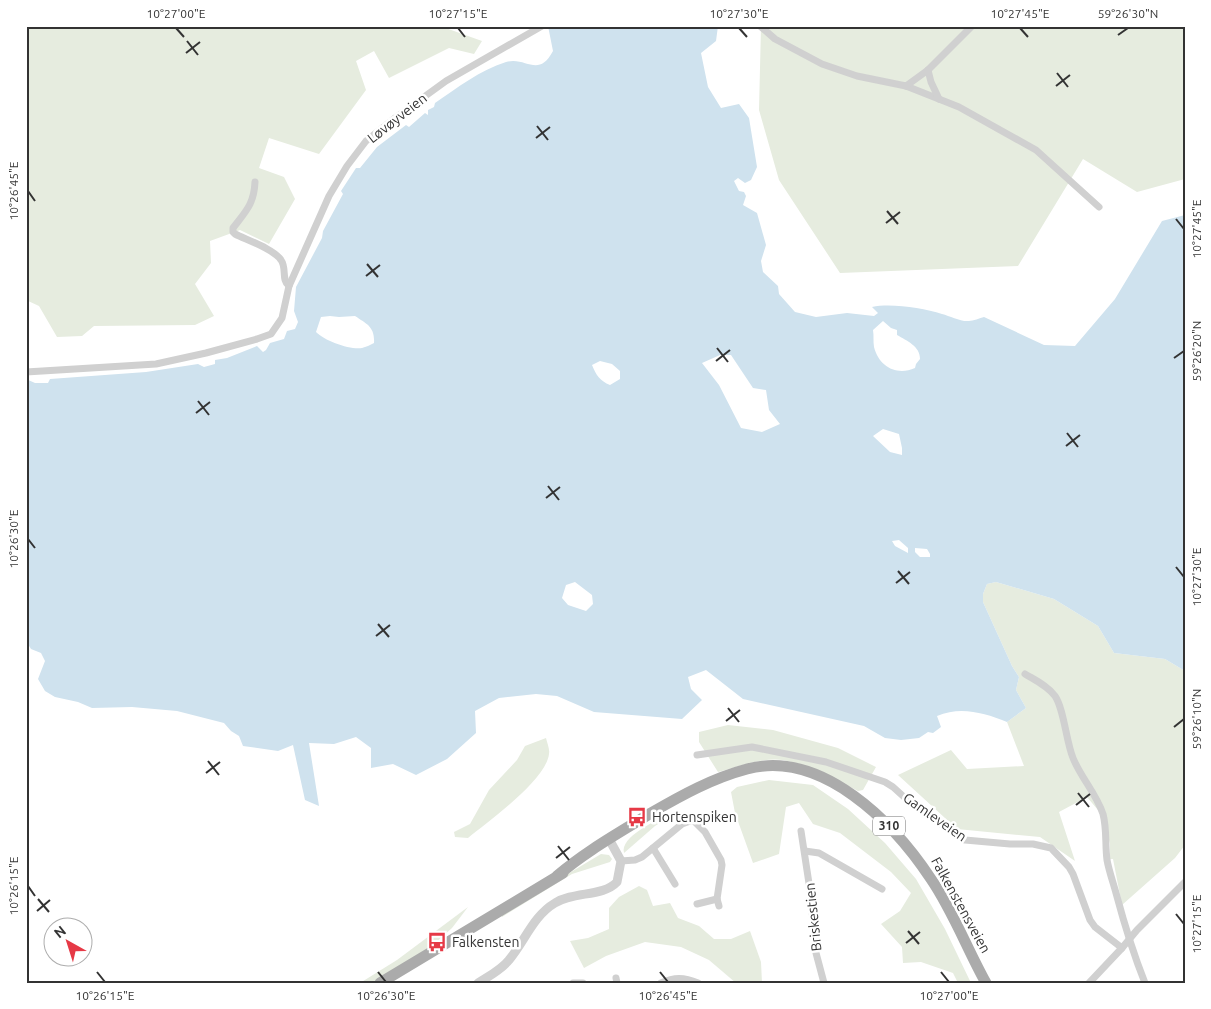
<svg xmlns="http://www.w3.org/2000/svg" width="1211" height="1009" font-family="Ubuntu,sans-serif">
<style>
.green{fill:#e6ecdf}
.water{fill:#cfe2ee;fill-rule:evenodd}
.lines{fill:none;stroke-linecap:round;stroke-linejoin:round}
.minor{stroke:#d0d0d0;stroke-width:7}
.tertiary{stroke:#d0d0d0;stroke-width:9}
.primary{stroke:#ababab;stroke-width:11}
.ticks{fill:none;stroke:#333;stroke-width:2}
.labels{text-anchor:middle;stroke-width:5;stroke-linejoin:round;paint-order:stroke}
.shield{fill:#fff;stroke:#707070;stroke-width:1}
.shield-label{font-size:12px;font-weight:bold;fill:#333}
.street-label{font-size:14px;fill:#333;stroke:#fff}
.poi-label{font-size:14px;fill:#333;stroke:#fff;text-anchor:start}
.neatline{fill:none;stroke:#333;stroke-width:2}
.ticks-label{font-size:12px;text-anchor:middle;fill:#333}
</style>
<rect width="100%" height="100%" fill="#fff"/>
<g class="green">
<path d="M26 26H440L482 41 474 54 449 48 389 78 374 51 356 61 366 90 319 154 269 138 259 168 284 177 295 199 269 244 240 230 210 241 211 263 195 284 214 316 195 325 94 326 82 336 57 337 39 306 26 300Z"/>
<path d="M761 26H1185V179L1137 192 1083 159 1018 266 840 273 779 180 759 110Z"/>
<path d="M996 582 1054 599 1098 626 1114 653 1165 659 1185 671V845L1175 858 1122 905 1113 859H1110V844L1103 816 1087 797 1059 812 1075 861 1040 837 957 829 898 775 951 750 967 769 1024 766 1007 722 1026 708 1016 690 1019 677 1012 666 983 602V594L987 584Z"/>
<path d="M728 725 773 730 838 748 876 767 863 790 858 791C835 779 810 765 783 760 763 757 737 767 718 772L699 742V732Z"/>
<path d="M546 738C547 743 550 749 549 754 546 780 489 821 468 838L455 837 454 832 470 824 489 790 517 760 525 746Z"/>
<path d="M769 780 813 785 848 809 885 843 916 879 945 929 971 983H958L953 973 921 962 903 963 902 947 881 924 900 911 911 893 891 872 840 833 813 824 799 803 786 807 779 854 753 863 735 813 731 792 737 787Z"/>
<path d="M666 815V819L655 826 624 853C620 837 654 822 666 815Z"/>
<path d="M601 854 609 855 612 859 610 862 572 874 502 917 501 914Z"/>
<path d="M639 886 647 890 653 906 670 903 678 918 699 926 714 939H731L750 931 761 962 762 983H736L709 960 681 947 645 942 606 956 584 968 570 941 588 938 609 929V908L619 897Z"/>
<path d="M468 907 452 928 432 946 372 983H360L397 960Z"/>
</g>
<path class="water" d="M548 26H718L716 41 701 53 708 87 721 108 739 104 749 118 757 167 751 180 745 183 738 178 734 181 739 191 744 192 746 196 743 205 757 213 766 245 761 261 763 272 778 286 779 294 795 312 816 317 847 313 874 316 878 313 872 307C891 303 923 308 942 314 950 316 961 322 969 321 973 321 980 318 984 317L1044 345 1075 346 1115 299 1162 221 1185 215V671L1165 659 1114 653 1098 626 1054 599 996 582 987 584 983 594V602L1012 666 1019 677 1016 690 1026 708 1007 722C984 713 961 706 937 716L941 727 933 733 928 732 919 738 901 740 885 738 864 726 743 699 706 670 688 677 691 689 702 700 682 719 594 712 557 696 536 694 499 698 475 711 476 733 447 759 416 775 393 764 371 768V748L356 737 334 744 309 743 319 806 305 800 293 745 278 751 243 746 239 736 231 731 224 723 177 711 132 707 92 708 78 702 55 697 45 691 38 679 45 661 41 653 31 649 26 641 29 627 26 612V379L35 383H48L50 379 146 372 198 364 204 367 215 364V360L227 358 257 346 263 352 266 350 270 343 284 339 287 331 295 329 298 322 294 311 296 287 322 238 323 231 343 194 341 191 356 168H360L377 147 406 125 409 127 425 113 428 115V110L434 107 435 103C457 88 480 70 506 62 526 56 538 79 553 51ZM330 316 339 317 355 316C367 324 375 327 374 343 370 345 366 347 362 348 350 350 325 341 316 332L321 317ZM883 321 891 328 897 330V335C907 341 920 346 920 359L916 364 915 368C897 376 879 367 874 347 873 341 874 336 873 330ZM720 355H731L753 388 766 390 769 410 780 424 762 432 741 428 719 385 702 363ZM600 361 612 364 620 371V379L610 385C600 381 596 375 592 365ZM883 429 899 434 902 448V455L890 452 873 436ZM899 540 908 548V553L895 546 892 541ZM915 548 927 549 930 554V557H920L915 552ZM575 582 592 595 593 604 586 611 568 605 562 598 566 585Z"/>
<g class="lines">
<g class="minor">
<path d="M760 26 775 39 822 64 857 76 906 86 959 107 1036 150 1099 207"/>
<path d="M928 70 931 82 939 99"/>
<path d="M906 86 928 70 972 26"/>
<path d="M255 182C254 204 246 211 233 228V232L235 234C247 240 274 249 281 260 287 268 281 280 289 286"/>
<path d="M26 372 156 364 206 353 257 339 271 334 282 318 289 286 329 196 347 166 366 141 395 118 446 81 542 26"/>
<path d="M1025 674C1035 680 1048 686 1055 696 1064 709 1066 741 1073 758 1081 778 1096 793 1103 814 1107 829 1105 845 1107 860 1109 871 1113 882 1116 893 1124 923 1133 953 1145 983"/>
<path d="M697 755 752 747 826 762 885 782 893 787 914 806 965 840 1010 844H1033L1051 848 1069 867 1073 874 1090 920 1095 927 1122 948"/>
<path d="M801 831 810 890 816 953 824 983"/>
<path d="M653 848 675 884"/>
<path d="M805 851 819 853 882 889"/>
<path d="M621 861 635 860 642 857 682 824 693 820 705 832 721 860 722 865 717 899 719 906"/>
<path d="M697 904 717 899"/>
<path d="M616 978 617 983"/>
<path d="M573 983H583"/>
<path d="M661 983C674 977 684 977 698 983"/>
<path d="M1089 983 1122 948 1137 930 1185 882"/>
</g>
<path class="tertiary" d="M478 983C489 976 501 970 509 960 525 941 533 916 555 903 574 891 603 897 617 882L621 861 609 839"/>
<g class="primary">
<path d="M557 876C586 851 619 833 651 813 682 795 713 778 747 769 822 749 894 823 931 879 953 911 967 949 986 983"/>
<path d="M380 983 563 873"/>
</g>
</g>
<path class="ticks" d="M176 28 184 37M458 28 465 37M739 28 747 37M1020 28 1028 37M1118 35 1128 28M187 41 198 55M186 53 200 42M1057 73 1068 87M1056 86 1070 75M537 126 548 140M536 138 550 127M28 191 35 201M887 211 898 224M1176 219 1184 229M886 223 900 212M367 264 378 277M366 276 380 265M717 348 728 362M1174 358 1184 351M716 361 730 350M198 401 209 415M196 413 210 402M1067 433 1078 447M1066 446 1080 435M548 486 559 500M546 498 560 487M28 539 35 548M1176 567 1184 577M898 571 909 584M896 583 910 572M378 624 389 637M376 636 390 625M728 708 739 722M726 721 740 710M1174 727 1184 719M208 761 219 775M206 773 220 762M1078 793 1089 807M1076 805 1090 794M558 846 569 860M556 858 570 847M28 886 35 896M38 899 49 912M37 911 50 900M1176 914 1184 924M908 931 919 944M906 943 920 932M97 972 105 982M378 972 386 982M660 972 668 982M941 972 949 982"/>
<defs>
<symbol id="bus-bare" viewBox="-9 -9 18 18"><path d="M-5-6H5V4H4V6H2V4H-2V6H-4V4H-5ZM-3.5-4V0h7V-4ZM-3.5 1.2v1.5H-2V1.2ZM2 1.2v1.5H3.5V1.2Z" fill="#e63946" stroke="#fff" stroke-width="2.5" paint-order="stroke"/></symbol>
</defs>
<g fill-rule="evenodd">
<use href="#bus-bare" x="623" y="803" width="28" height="28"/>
<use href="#bus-bare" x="423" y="928" width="28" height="28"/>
</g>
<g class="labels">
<rect class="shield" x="873" y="816.5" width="32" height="19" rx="4"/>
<g class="shield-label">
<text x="889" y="830">310</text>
</g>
<g class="street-label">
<text transform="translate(397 118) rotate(-38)" y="5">Løvøyveien</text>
<text transform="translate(935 817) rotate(35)" y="5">Gamleveien</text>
<text transform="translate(961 905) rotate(61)" y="5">Falkenstensveien</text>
<text transform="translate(813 917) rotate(-96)" y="5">Briskestien</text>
</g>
<g class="poi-label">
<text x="652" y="822">Hortenspiken</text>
<text x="452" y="947">Falkensten</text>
</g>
</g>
<rect width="1211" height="1009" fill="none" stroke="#ffffff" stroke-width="55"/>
<g transform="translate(68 942) rotate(321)"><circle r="24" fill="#ffffff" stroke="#adadad"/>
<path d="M0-4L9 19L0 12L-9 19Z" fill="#e63946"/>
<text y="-8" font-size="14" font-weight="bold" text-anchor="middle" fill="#333333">N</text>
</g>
<rect x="28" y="28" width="1156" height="954" class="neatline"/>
<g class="ticks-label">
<text x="176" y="18">10°27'00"E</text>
<text x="458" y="18">10°27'15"E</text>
<text x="739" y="18">10°27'30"E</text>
<text x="1020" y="18">10°27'45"E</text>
<text x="1128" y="18">59°26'30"N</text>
<text transform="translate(14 191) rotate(-90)" y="4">10°26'45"E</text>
<text transform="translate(1197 229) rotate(-90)" y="4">10°27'45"E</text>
<text transform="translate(1197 351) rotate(-90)" y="4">59°26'20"N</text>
<text transform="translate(14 539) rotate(-90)" y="4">10°26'30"E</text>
<text transform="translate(1197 577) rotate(-90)" y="4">10°27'30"E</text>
<text transform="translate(1197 719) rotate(-90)" y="4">59°26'10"N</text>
<text transform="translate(14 886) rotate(-90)" y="4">10°26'15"E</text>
<text transform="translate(1197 924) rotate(-90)" y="4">10°27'15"E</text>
<text x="105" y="1000">10°26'15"E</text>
<text x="386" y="1000">10°26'30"E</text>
<text x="668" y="1000">10°26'45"E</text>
<text x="949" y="1000">10°27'00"E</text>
</g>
</svg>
